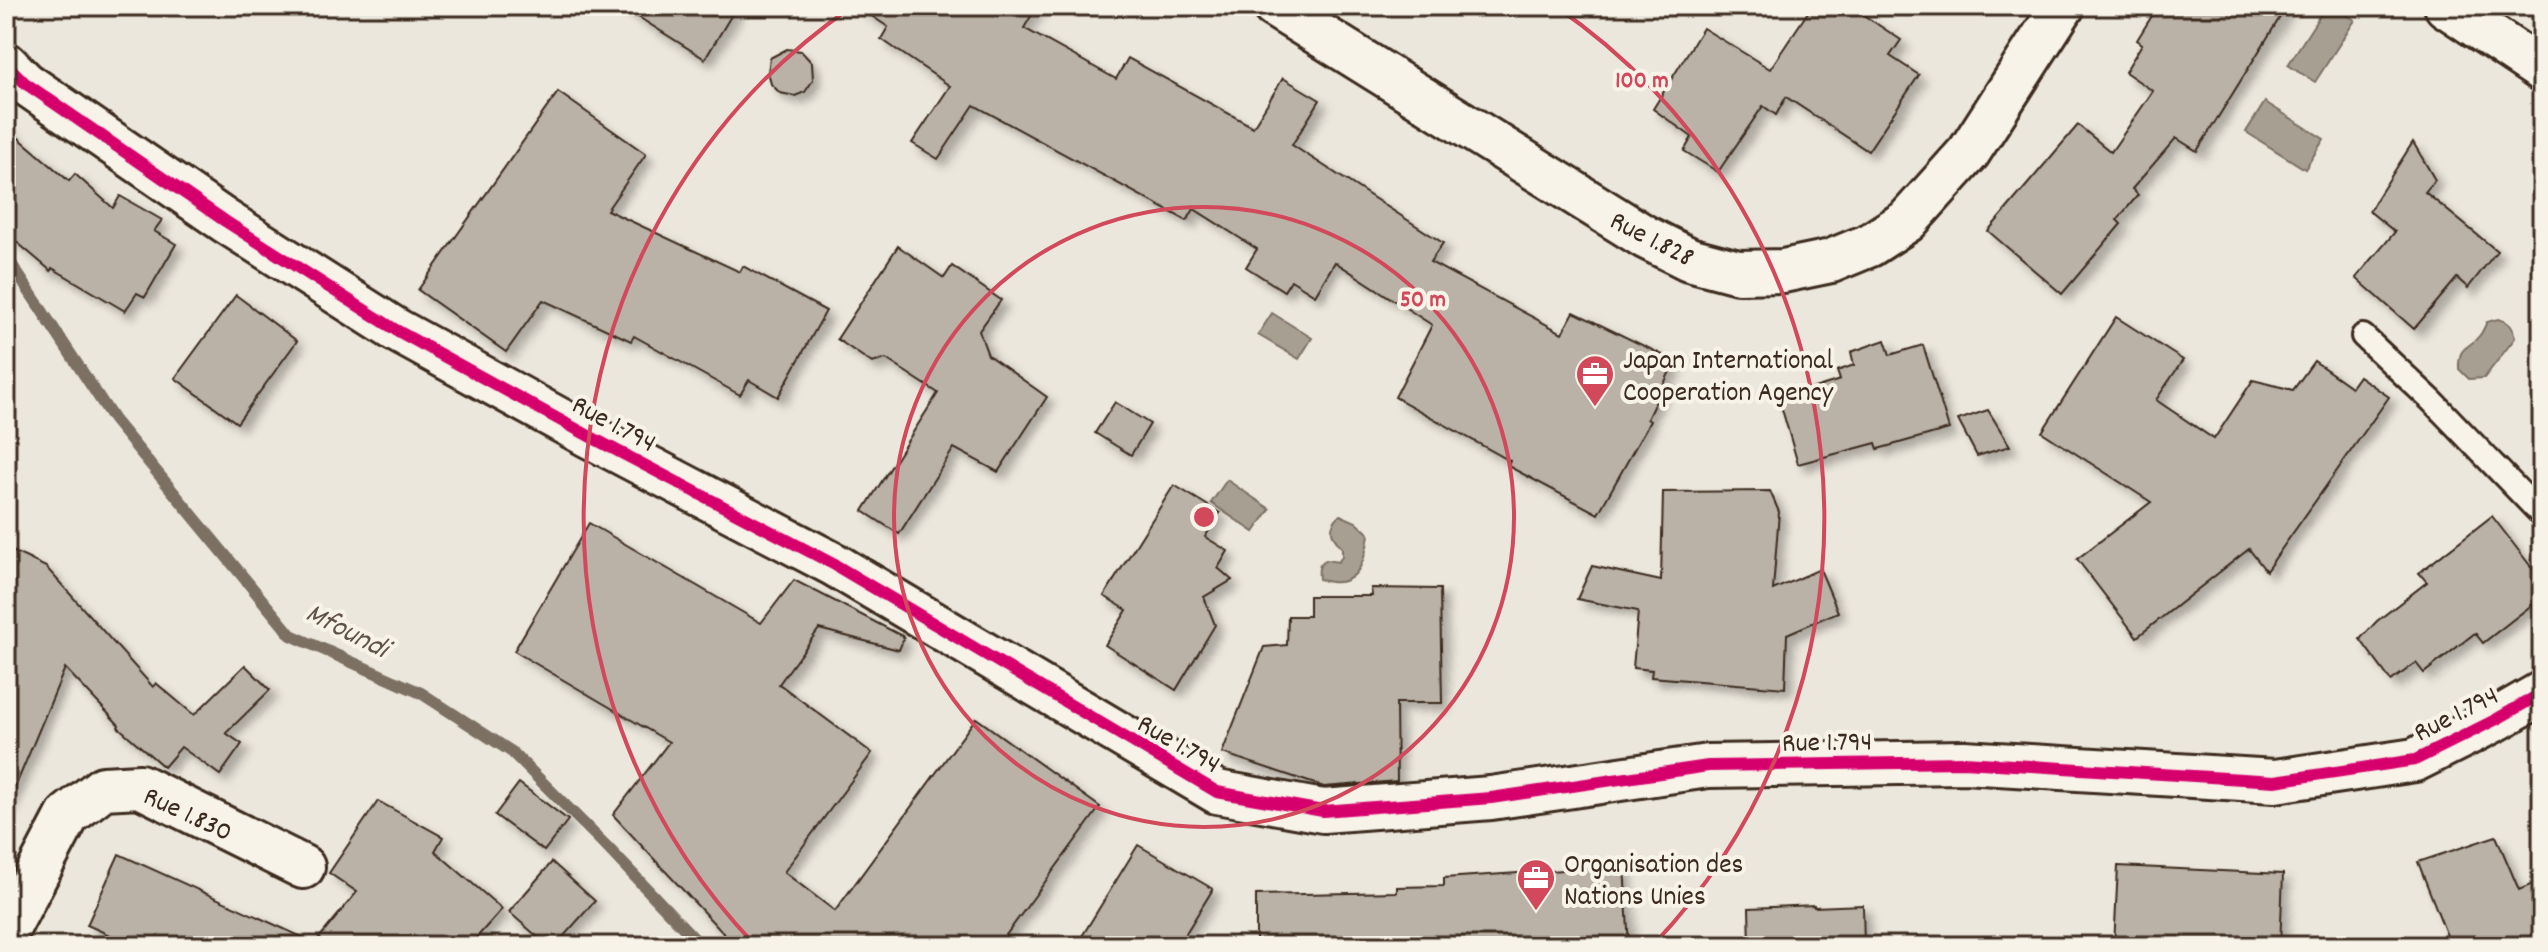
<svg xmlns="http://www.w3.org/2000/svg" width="2548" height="952" font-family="Dekko,sans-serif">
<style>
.water{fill:#a89f93;stroke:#7c7064;stroke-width:2}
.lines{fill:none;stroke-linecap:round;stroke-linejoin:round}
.stream{stroke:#7c7064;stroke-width:12}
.building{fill:#bab2a7;stroke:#3b2a1e;stroke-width:2;filter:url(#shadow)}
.lane-casing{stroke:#3b2a1e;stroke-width:28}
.street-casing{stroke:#3b2a1e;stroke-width:48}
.lane{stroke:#f7f3e8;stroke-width:22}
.street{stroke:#f7f3e8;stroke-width:42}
.cycleway-casing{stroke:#f7f3e8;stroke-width:17}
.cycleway{stroke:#d6006c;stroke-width:12}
.ring{fill:none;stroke:#d1495b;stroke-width:4}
.labels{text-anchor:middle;stroke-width:8;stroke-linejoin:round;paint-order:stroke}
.street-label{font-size:28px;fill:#3b2a1e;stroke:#f7f3e8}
.poi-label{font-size:28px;fill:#3b2a1e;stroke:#f7f3e8;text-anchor:start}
.water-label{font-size:30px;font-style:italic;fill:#615347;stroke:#f7f3e8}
.centre{fill:#d1495b;stroke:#f7f3e8;stroke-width:4}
.ring-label{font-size:24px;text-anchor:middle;font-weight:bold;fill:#d1495b;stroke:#f7f3e8;stroke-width:8;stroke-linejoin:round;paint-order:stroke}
</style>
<defs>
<filter id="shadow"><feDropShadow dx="7" dy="7" stdDeviation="4" flood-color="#0004"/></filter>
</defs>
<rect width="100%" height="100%" fill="#ece7dc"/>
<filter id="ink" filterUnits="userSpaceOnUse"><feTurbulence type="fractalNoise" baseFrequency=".0125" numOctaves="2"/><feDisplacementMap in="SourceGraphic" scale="16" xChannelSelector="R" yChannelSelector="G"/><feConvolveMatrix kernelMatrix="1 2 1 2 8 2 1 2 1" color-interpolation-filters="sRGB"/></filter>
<g filter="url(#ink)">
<g class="water">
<path d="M2326 6H2331L2355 20 2315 82 2288 65Z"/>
<path d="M2265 102 2324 139 2305 169 2246 132Z"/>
<path d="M1272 313 1312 338 1299 359 1258 335Z"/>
<path d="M2498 319C2510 322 2513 327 2515 338L2484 378 2469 379 2459 369C2458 344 2469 350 2480 335 2482 333 2486 324 2487 322Z"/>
<path d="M1227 480 1270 509 1254 532 1211 503Z"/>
<path d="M1340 515 1356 522 1369 534C1365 565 1355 592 1319 579 1318 570 1318 564 1326 560L1338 562 1342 557V548C1331 536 1327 527 1340 515Z"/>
</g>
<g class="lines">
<path class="stream" d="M6 256 114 420 291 635 421 693 512 752 607 847 701 946"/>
</g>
<g class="building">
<path d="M621 6H737L705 59Z"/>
<path d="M857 6H1037L1024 28 1116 79 1128 58 1253 127 1283 78 1320 100 1292 145 1443 243 1430 262 1562 333 1574 312 1675 361 1647 419 1650 421 1598 514 1508 466 1510 461 1395 397 1432 325 1335 262 1315 295 1291 280 1284 291 1246 267 1257 249 1194 209 1187 221 974 105 938 159 912 143 950 86 881 39 888 27Z"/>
<path d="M1812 6H1850L1901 40 1890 56 1919 75 1868 151 1786 97 1776 115 1763 106 1718 172 1684 151 1692 137 1653 109 1703 28 1770 69Z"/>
<path d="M2158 6H2287L2197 151 2176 138 2132 189 2138 195 2117 220 2121 224 2062 294 1988 231 2078 125 2111 152 2153 91 2125 72 2142 44 2137 40Z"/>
<path d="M787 49 801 51 812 63 813 80 805 92 795 96 780 93 771 84 768 72 770 58Z"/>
<path d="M558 92 646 154 607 210 740 272 743 266 826 311 778 397 749 380 740 395 634 336 631 341 543 300 506 352 418 290Z"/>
<path d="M6 127 69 181 75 174 113 208 120 196 162 220 154 231 176 244 145 297 137 293 125 311 52 268 51 271 6 233Z"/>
<path d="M2413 142 2435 180 2425 192 2497 251 2468 288 2457 278 2414 329 2356 278 2395 232 2369 211Z"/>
<path d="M898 246 944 278 952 266 1001 300 979 331 988 355 1047 397 998 472 954 448 899 534 863 511 938 393 886 359 872 363 837 339Z"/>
<path d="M236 295 297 341 237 423 175 378Z"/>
<path d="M2116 317 2183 360 2156 400 2214 439 2253 380 2293 390 2314 361 2351 387 2359 376 2389 397 2266 571 2249 549 2137 637 2077 559 2151 502 2042 432Z"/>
<path d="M1885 340 1890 355 1923 345 1949 429 1878 449 1876 443 1798 464 1779 399 1840 380 1837 371 1854 365 1851 352Z"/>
<path d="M1115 402 1150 424 1131 455 1095 433Z"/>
<path d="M1988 410 2010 446 1977 456 1958 420Z"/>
<path d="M1174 485 1220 513 1205 537 1228 551 1218 568 1232 580 1204 597 1215 625 1176 690 1105 645 1127 610 1104 596Z"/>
<path d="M1770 491 1779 512 1773 590 1820 569 1838 612 1787 634 1785 688 1651 677 1652 670 1633 668 1638 611 1577 599 1592 566 1661 581 1663 492Z"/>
<path d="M2492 516 2542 581V597L2483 643 2475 633 2424 673 2416 663 2391 681 2360 639 2377 621 2427 582 2419 573Z"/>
<path d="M589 523 761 623 794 580 904 637 899 650 819 629 779 684 872 753 784 872 835 911 976 718 1100 807 998 946H735L613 815 669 742 514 651Z"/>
<path d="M6 548 46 567 153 687 156 683 194 715 245 665 270 690 226 733 242 744 220 775 181 747 164 767 118 727 119 725 65 668 6 809Z"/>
<path d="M1371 588 1440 589 1442 703H1396L1397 781 1324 787 1222 753 1264 647 1287 645 1288 616H1309V596H1372Z"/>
<path d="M519 783 568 820 544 851 495 815Z"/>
<path d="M378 801 443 837 435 851 502 909 469 946H134L87 925 119 854 315 943 357 892 329 873Z"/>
<path d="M2496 836 2519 890 2542 880V946H2451L2418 862Z"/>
<path d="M1138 845 1213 889 1178 946H1076Z"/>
<path d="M552 862 595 901 555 946H548L509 912Z"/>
<path d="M1624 866 1629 946H1256V895L1397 892V887L1444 886V878Z"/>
<path d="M2118 866 2283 874 2280 946H2114Z"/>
<path d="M1814 905V907L1863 905 1864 946H1750L1749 908Z"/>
</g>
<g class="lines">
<defs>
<path id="lane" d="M2363 336 2432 401 2542 515"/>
<g id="street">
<path d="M1274 6 1645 237 1689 259 1738 272 1783 271 1831 261 1870 245 1907 221 1969 152 2063 6"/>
<path d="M2446 6 2542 70"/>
<path d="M6 64 25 83 225 221 396 330 589 436 835 565 1217 792 1323 811 1491 798 1708 766 1964 762 2275 781 2415 760 2497 719 2542 693"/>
<path d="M6 933 68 815 103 788 140 786 303 867"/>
</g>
</defs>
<use href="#lane" class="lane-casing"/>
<use href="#street" class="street-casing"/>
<use href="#lane" class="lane"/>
<use href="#street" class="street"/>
<defs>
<path id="cycleway" d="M6 64 25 83 225 221 396 330 589 436 835 565 1217 792 1323 811 1491 798 1708 766 1964 762 2275 781 2415 760 2497 719 2542 693"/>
</defs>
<use href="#cycleway" class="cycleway-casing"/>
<use href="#cycleway" class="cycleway"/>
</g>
</g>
<g class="ring">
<circle cx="1204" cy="517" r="310"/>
<path d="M754 944A620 620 0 0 1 853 6M1555 6A620 620 0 0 1 1654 944"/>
</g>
<defs>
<symbol id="office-pin" viewBox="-11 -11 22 30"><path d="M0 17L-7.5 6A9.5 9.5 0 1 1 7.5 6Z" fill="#d1495b" stroke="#f7f3e8"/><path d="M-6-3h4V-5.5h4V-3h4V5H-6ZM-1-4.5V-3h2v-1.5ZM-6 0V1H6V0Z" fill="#fff"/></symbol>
</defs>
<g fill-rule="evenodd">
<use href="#office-pin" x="1573" y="352" width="44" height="60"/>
<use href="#office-pin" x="1514" y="856" width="44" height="60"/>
</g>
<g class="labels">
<g class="street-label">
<text transform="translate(1653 237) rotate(27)" y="10">Rue 1.828</text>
<text transform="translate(615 422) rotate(28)" y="10">Rue 1.794</text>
<text transform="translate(2455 712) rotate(-27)" y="10">Rue 1.794</text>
<text transform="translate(1827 740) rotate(-1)" y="10">Rue 1.794</text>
<text transform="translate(1180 742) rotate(30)" y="10">Rue 1.794</text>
<text transform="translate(189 812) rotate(25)" y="10">Rue 1.830</text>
</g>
<g class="poi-label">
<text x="1623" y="368">Japan International<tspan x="1623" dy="32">Cooperation Agency</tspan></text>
<text x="1564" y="872">Organisation des<tspan x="1564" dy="32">Nations Unies</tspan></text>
</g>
<g class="water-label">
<text transform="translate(348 629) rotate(27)" y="10">Mfoundi</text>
</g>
</g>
<circle cx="1204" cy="517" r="12" class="centre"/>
<g class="ring-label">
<text x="1642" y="87">100 m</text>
<text x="1423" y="306">50 m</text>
</g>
<rect width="2548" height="952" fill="none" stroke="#f7f3e8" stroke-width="32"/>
<rect x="16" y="16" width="2516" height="920" fill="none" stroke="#3b2a1e" stroke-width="3" filter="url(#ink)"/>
</svg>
